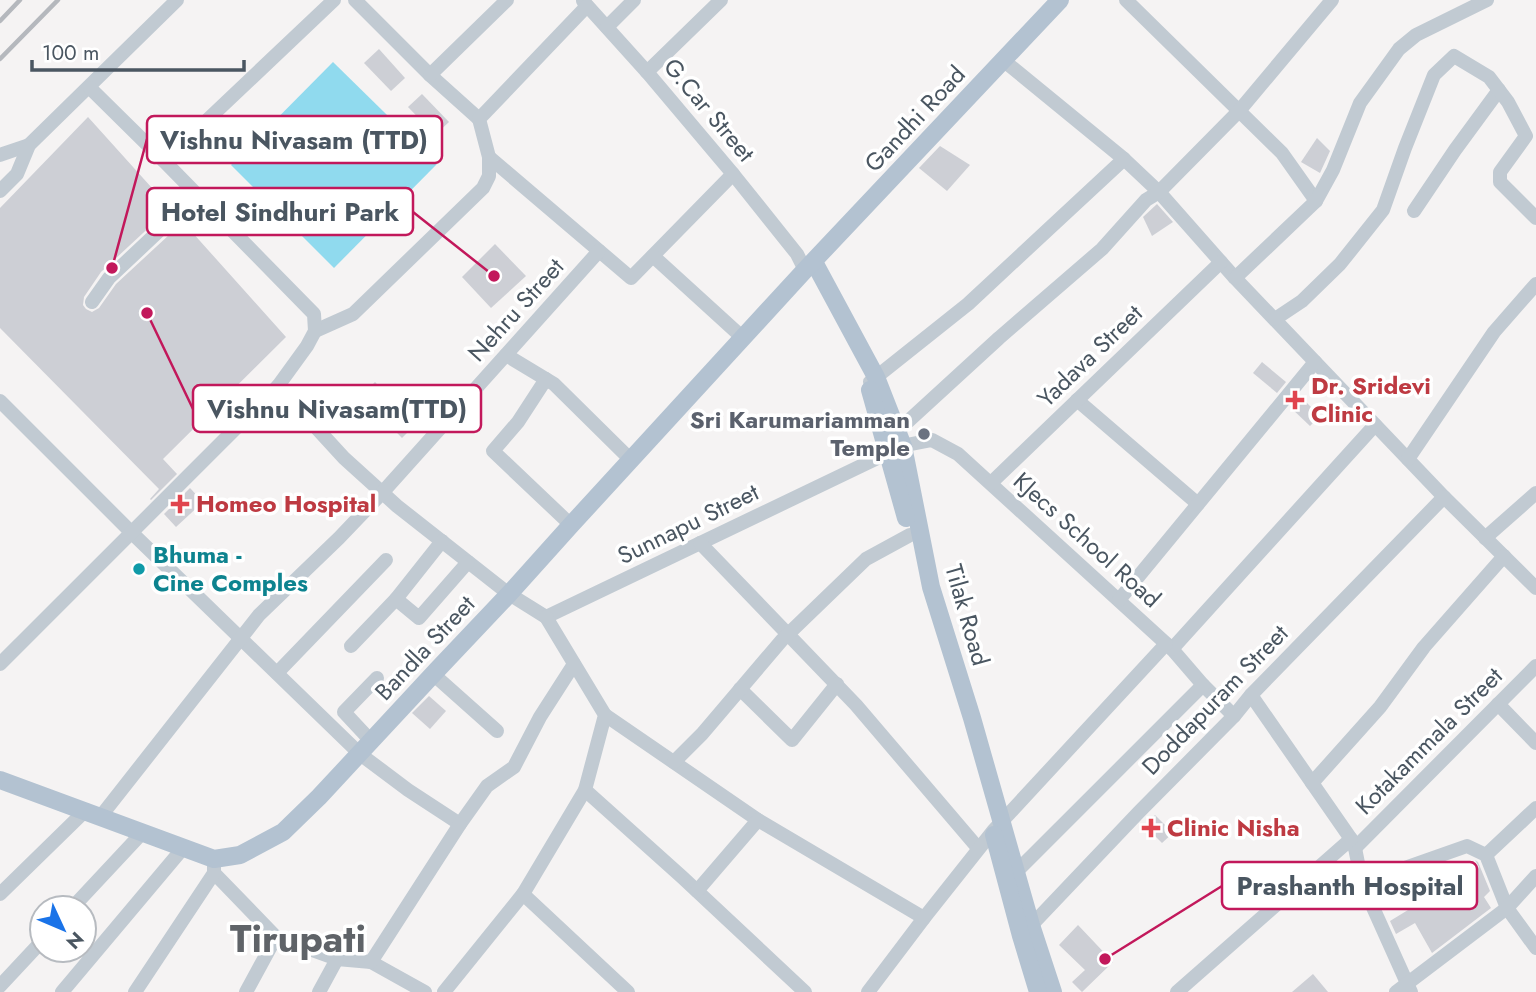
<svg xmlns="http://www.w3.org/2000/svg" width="1536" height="992" font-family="Jost,sans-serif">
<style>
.water{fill:#90daee}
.building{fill:#cdcfd5}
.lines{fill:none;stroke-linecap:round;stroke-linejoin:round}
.minor{stroke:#c1cad2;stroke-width:14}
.major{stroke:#b3c2d1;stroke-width:18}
.rail{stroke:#b5b8bd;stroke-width:4.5}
.health-dot{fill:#e0444e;stroke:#fff;stroke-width:2.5}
.worship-dot{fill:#6b7280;stroke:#fff;stroke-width:2.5}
.culture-dot{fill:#0f9aa8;stroke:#fff;stroke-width:2.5}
.labels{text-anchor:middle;stroke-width:7;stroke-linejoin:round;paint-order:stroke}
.street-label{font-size:24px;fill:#4a5661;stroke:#fff}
.health-label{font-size:24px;font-weight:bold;fill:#be3a42;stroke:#fff;text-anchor:start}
.worship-label{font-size:24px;font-weight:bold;fill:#5b616d;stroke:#fff;text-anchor:end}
.culture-label{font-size:24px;font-weight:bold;fill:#0d838f;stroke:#fff;text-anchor:start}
.town-label{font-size:38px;font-weight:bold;fill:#5f6368;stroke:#fff}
.leader{fill:none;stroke:#c2185b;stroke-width:2.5}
.callout-dot{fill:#c2185b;stroke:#fff;stroke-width:2.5}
.callout{fill:#fff;stroke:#c2185b;stroke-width:2.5}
.callout-label{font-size:26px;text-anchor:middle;font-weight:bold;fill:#4a5661}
</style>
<rect width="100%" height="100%" fill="#f5f3f3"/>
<path class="water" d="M333 62 437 164 334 268 231 165Z"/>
<g class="building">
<path d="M379 49 405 78 391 91 364 63Z"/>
<path d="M422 94 449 122 435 135 408 107Z"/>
<path d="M88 117 170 208 101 272 84 297 83 305 86 309 92 312 99 308 116 284 183 222 286 337 163 459 177 474 151 500 150 499 159 489 0 328V208Z"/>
<path d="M1317 138 1330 151 1320 173 1301 162Z"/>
<path d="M940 146 970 165 947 191 919 168Z"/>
<path d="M1157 204 1173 222 1152 236 1143 217Z"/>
<path d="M495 244 526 276 491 308 462 277Z"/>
<path d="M1262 362 1286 382 1277 393 1253 373Z"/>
<path d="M375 382 416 424 402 438 361 396Z"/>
<path d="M1300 396 1320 416 1310 426 1290 407Z"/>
<path d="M190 488 203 502 176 527 164 514Z"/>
<path d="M429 696 446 711 430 729 412 713Z"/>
<path d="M1155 815 1173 833 1162 843 1145 826Z"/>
<path d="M1475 860 1478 862 1490 891 1484 897 1491 908 1432 953 1415 923 1396 934 1390 921 1408 910 1407 909 1479 867Z"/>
<path d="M1078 925 1113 962 1082 992 1072 982 1085 970 1059 945Z"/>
<path d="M1313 974 1328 992H1292Z"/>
</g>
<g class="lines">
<g class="minor">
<path d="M355 0 430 75 479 119"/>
<path d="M1126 0 1282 153 1316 201"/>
<path d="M583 1 647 72 733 174 797 254 805 270"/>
<path d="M607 27 634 0"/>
<path d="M1003 60 1124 159 1159 192 1235 278 1444 497 1536 588"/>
<path d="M647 72 721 0"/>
<path d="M430 75 507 0"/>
<path d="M0 155 29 145"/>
<path d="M489 157 631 278 733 174"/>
<path d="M164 161 334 0"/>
<path d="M0 191 17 174 29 145 177 0"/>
<path d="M1414 211 1455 150 1499 90"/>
<path d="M653 256 743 338"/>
<path d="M1235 278 1316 201 1333 170 1360 103 1399 49 1416 35 1487 0"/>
<path d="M92 302 109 278 197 195"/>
<path d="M1275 319 1302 301 1340 264 1383 210 1405 148 1434 75 1454 56 1489 77 1508 102 1526 136 1500 172V182L1536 218"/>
<path d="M315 331 353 314 483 188 489 176V157L479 119 587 6"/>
<path d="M506 355 554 384 631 460"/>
<path d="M546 379 518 422 493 451 571 525"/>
<path d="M870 382 968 304 1124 159"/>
<path d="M278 386 344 458 397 506 509 594 546 617 888 453"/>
<path d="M1077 400 1198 504"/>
<path d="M0 401 132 533 360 754 408 790 460 824 487 786 514 767 540 717 574 664"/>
<path d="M892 436 999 338 1102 249 1146 200 1159 192 1239 111 1332 0"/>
<path d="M896 447 932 440 958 454 1172 649 1203 685 1234 716"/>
<path d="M1408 459 1494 332 1536 284"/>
<path d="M991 483 1221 262"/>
<path d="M1485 538 1536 493"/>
<path d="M700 543 856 705 978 848"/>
<path d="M396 599 442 541"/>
<path d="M1119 600 1315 362"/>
<path d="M351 646 396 599 419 618 468 562"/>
<path d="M1172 649 1375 425"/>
<path d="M0 664 278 386 307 346 315 331 314 314 164 161 90 88"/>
<path d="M277 673 386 560"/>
<path d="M433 674 497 731"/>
<path d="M740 689 792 740 837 684"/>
<path d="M1251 695 1351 839 1355 848 1362 883 1411 992"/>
<path d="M1498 704 1536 743"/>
<path d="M605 715 758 820 924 918"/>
<path d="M371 741 344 712 377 678"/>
<path d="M674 762 702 734 782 640 866 559 910 535"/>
<path d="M1312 783 1380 707 1424 647 1504 556"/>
<path d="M585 790 682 877 805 992"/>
<path d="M101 816 259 615 339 538 382 493 599 251"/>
<path d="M1355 848 1536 666"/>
<path d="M1486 855 1536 808"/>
<path d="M214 859V873L276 937 337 959 371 962 425 992"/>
<path d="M1011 877 1203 685"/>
<path d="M1362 883 1467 846 1486 855 1507 908 1536 948"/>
<path d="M697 891 758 820"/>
<path d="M0 894 86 810"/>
<path d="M523 894 628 992"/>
<path d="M72 908 143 832"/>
<path d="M1025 932 1139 812 1234 716 1251 695 1444 497"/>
<path d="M371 962 460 824"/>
<path d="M0 986 42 941"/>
<path d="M62 992 184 847"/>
<path d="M135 992 214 873"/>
<path d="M246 992 276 937"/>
<path d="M319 992 337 959"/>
<path d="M444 992 523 894 585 790 605 715 546 617"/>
<path d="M868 992 924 918 993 831 1166 644"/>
<path d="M1177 992 1351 839"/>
<path d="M1396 992 1507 908 1536 876"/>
</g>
<g class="major">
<path d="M814 262 876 377 903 446 931 587 972 718 1031 925 1053 992"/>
<path d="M870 390 906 518"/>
<path d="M0 780 214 859 240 855 283 832 319 797 437 670 509 594 571 525 805 270 1060 0"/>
<path d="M994 835 1021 936 1038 992"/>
</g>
<g class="rail">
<path d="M0 21 20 0"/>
<path d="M0 59 58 0"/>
</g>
</g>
<g class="health-dot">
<path d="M1291.5 389.5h7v7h7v7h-7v7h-7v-7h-7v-7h7z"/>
<path d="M176.5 493.5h7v7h7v7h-7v7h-7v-7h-7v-7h7z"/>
<path d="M1147.5 817.5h7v7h7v7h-7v7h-7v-7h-7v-7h7z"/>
</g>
<circle class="worship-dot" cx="924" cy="434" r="7"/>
<circle class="culture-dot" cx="139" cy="569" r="7"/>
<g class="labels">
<g class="street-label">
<text transform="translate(709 110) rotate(50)" y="8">G.Car Street</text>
<text transform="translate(915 119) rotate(-47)" y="8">Gandhi Road</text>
<text transform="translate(516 310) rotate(-48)" y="8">Nehru Street</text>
<text transform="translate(1090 356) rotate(-44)" y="8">Yadava Street</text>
<text transform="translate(688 524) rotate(-26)" y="8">Sunnapu Street</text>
<text transform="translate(1087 540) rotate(42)" y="8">KJecs School Road</text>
<text transform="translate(967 615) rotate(74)" y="8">Tilak Road</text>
<text transform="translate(425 648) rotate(-47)" y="8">Bandla Street</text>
<text transform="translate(1215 700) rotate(-46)" y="8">Doddapuram Street</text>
<text transform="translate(1429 741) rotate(-45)" y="8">Kotakammala Street</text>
</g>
<g class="health-label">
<text x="1311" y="394">Dr. Sridevi<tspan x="1311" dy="28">Clinic</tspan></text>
<text x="196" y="512">Homeo Hospital</text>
<text x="1167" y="836">Clinic Nisha</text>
</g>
<g class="worship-label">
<text x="910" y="428">Sri Karumariamman<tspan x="910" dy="28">Temple</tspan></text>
</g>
<g class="culture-label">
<text x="153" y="563">Bhuma -<tspan x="153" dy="28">Cine Comples</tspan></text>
</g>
<g class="town-label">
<text x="298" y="952">Tirupati</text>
</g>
</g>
<path class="leader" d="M112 268L147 139M494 276L413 212M147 313L193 409M1105 959L1222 886"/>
<g class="callout-dot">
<circle cx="112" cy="268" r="7"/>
<circle cx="494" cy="276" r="7"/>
<circle cx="147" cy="313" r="7"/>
<circle cx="1105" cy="959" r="7"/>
</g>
<g class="callout">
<rect x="147" y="116" width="295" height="47" rx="7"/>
<rect x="147" y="188" width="266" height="47" rx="7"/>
<rect x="193" y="385" width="288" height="47" rx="7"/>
<rect x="1222" y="862" width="255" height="47" rx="7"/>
</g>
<g class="callout-label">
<text x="294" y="149">Vishnu Nivasam (TTD)</text>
<text x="280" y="221">Hotel Sindhuri Park</text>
<text x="337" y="418">Vishnu Nivasam(TTD)</text>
<text x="1350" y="895">Prashanth Hospital</text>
</g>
<g transform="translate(63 929) rotate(134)"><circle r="33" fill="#ffffff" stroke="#b7bbc0" stroke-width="2"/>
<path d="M0-5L12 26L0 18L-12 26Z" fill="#1a73e8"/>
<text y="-10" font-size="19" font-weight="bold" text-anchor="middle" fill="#4a5661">N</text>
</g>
<path d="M32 60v10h212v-10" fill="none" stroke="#4a5661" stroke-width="3.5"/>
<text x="42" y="60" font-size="21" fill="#4a5661" stroke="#ffffff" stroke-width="5" paint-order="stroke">100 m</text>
</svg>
